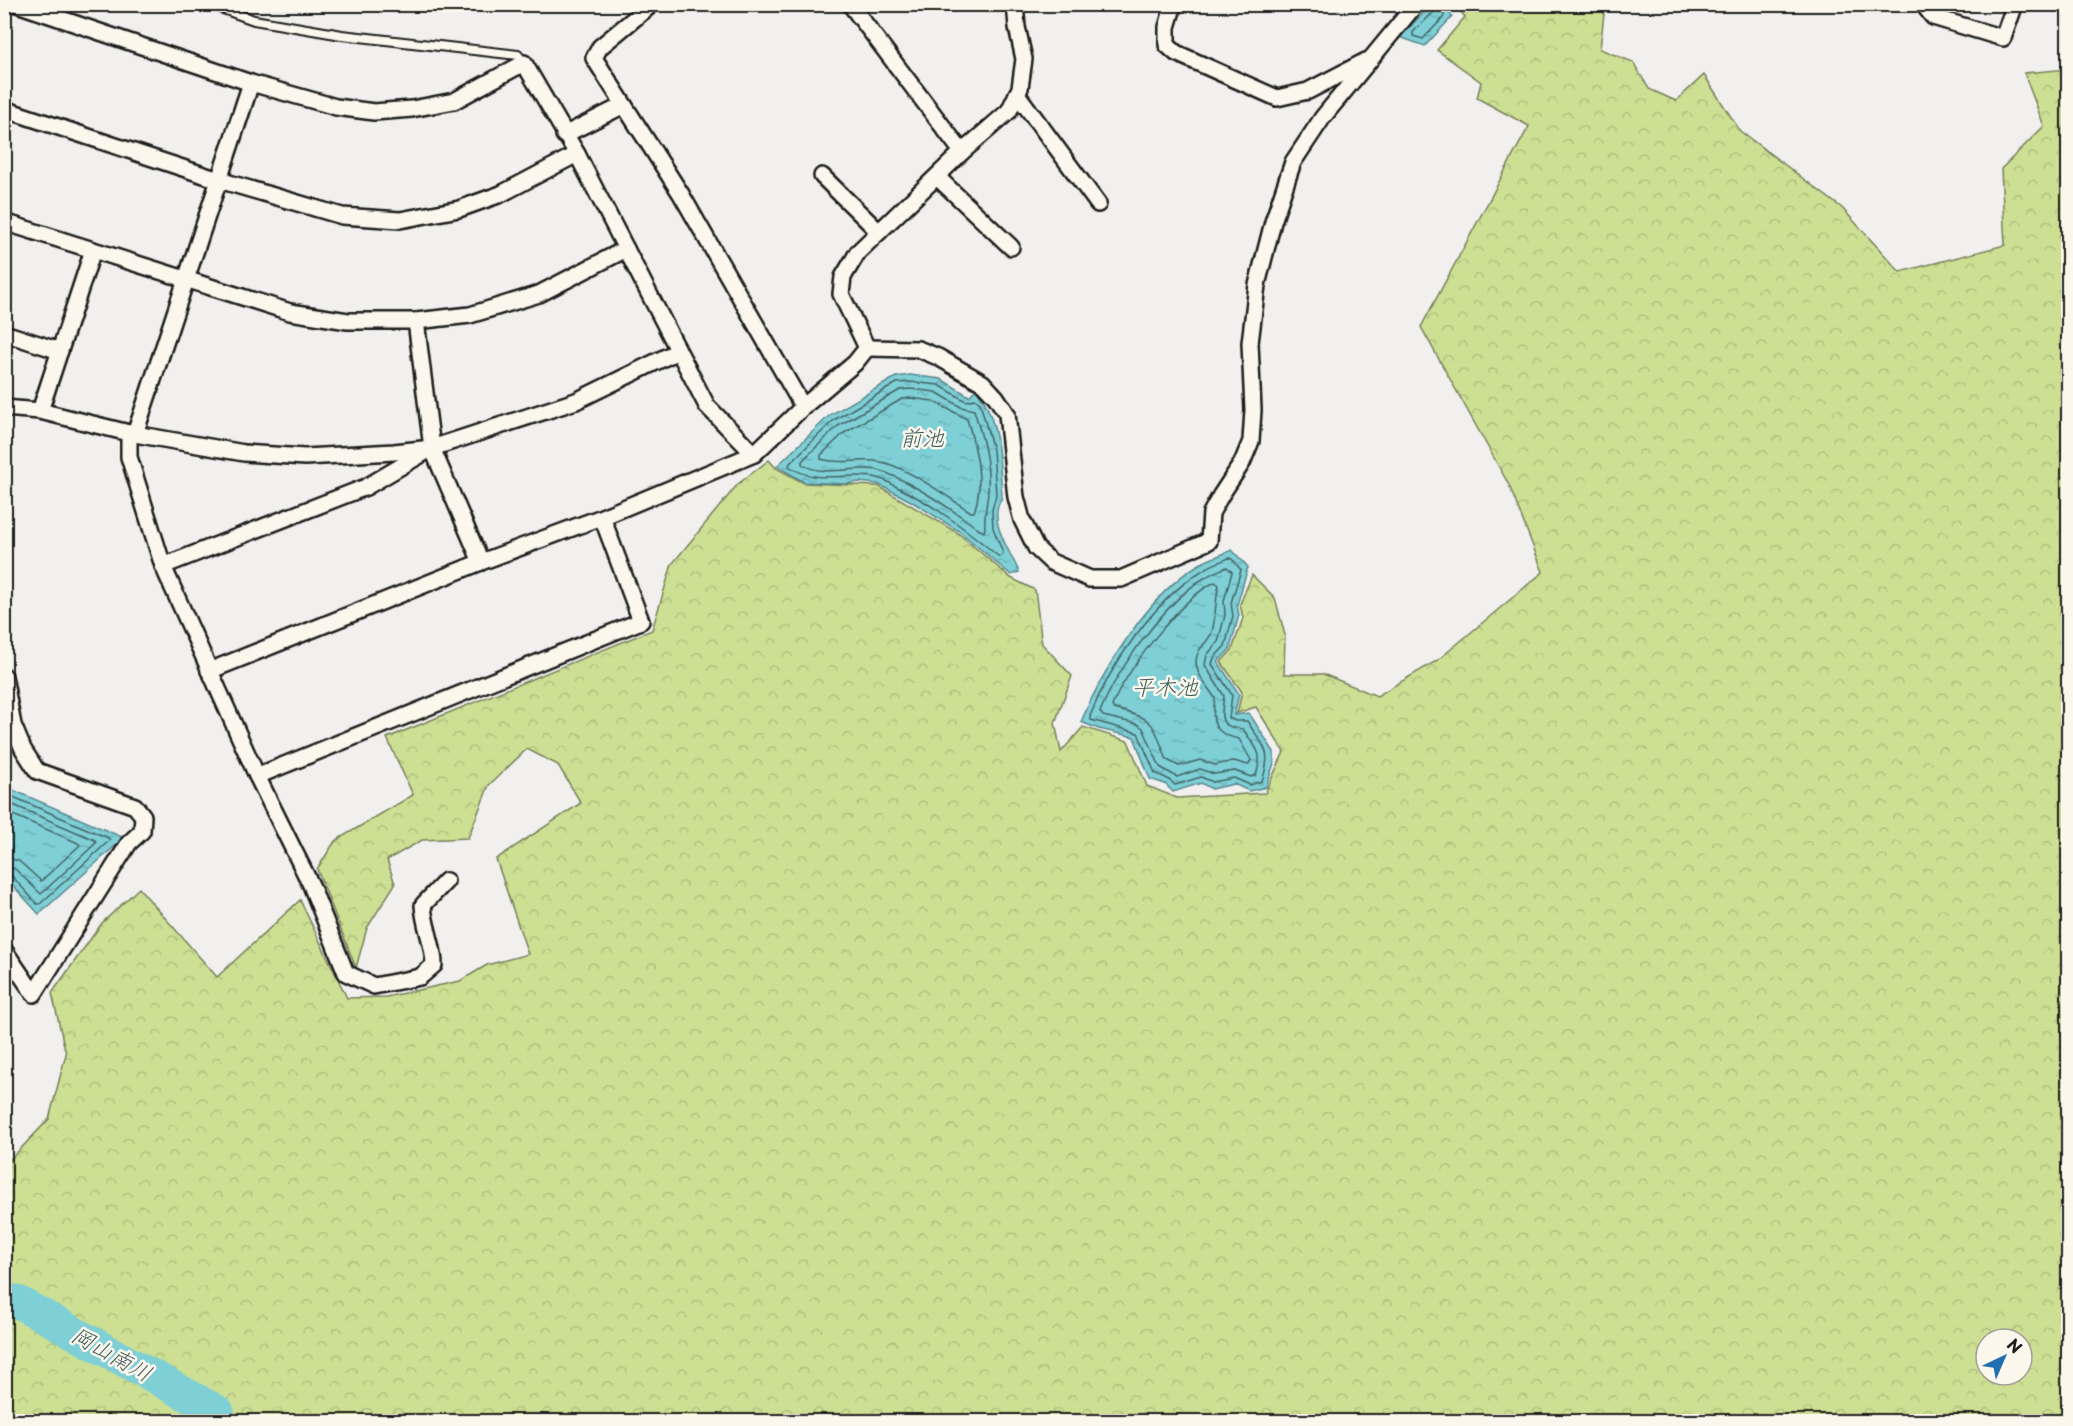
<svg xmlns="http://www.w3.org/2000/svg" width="2073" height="1426" font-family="'Playpen Sans','Klee One',sans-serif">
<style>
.forest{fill:url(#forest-crowns);stroke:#747e58;stroke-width:1.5;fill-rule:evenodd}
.water{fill:url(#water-ripples);stroke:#57878c;stroke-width:1.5}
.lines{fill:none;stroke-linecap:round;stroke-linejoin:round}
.shore{stroke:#436466;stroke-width:1.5}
.river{stroke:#7ecfd6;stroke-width:33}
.lane-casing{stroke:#1c1c1c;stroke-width:12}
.street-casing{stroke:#1c1c1c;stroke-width:20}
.lane{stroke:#fbf7ec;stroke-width:8}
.street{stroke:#fbf7ec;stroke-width:15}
.labels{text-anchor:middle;stroke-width:5;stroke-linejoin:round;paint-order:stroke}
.water-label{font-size:22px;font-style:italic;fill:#3e5b5d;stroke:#fbf7ec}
</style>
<defs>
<pattern id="forest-crowns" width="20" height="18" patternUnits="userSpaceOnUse" patternTransform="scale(1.5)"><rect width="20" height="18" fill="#cddf93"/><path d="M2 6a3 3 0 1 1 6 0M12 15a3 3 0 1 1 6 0" fill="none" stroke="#afbf7e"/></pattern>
<pattern id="water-ripples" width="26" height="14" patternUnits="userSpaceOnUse" patternTransform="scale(1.5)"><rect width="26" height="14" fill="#7ecfd6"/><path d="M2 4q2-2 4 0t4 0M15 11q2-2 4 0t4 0" fill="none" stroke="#6cb1b7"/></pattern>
</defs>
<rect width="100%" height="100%" fill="#f1f0ef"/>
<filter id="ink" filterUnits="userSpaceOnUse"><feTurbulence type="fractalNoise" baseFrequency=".0167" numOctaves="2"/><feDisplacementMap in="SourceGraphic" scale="12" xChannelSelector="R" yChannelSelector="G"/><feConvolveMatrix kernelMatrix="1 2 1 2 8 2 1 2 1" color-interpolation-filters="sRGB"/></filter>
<g filter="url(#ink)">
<path class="forest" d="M1455 5H1605L1600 49 1633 62 1649 89 1676 101 1704 75 1740 131 1842 208 1900 272 2005 245 2001 169 2044 126 2024 73 2068 69V1421H5V1165L49 1119 66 1054 52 993 102 923 139 888 217 977 300 900 347 998 386 997 460 981 487 965 528 954 496 859 581 803 558 765 527 749 489 785 468 838 422 840 387 860 395 884 367 928 356 968 317 869 335 841 413 795 387 738 652 630 672 564 738 484 769 460 776 468 804 483 878 486 958 533 1011 578 1035 590 1042 644 1072 676 1055 723 1061 752 1083 727 1128 741 1147 786 1177 798 1265 793 1284 752 1256 707 1237 713 1242 692 1221 662 1232 650 1243 618 1240 604 1252 575 1275 598 1285 635 1284 674H1323L1377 696 1438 660 1543 572 1509 485 1421 327 1529 126 1477 98 1481 82 1437 50 1465 17ZM1986 1339H2022V1375H1986Z"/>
<g class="water">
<path d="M1432 5H1445L1452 17 1425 46 1399 37Z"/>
<path d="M910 375 941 379 969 396 976 389C999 417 1000 463 1002 498 986 520 1011 552 1019 572L1011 575 959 531 911 501 878 484 859 482 845 484 804 482 777 466 830 415 896 377Z"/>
<path d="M1232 550 1248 567 1237 605 1239 615 1230 649 1218 662 1239 694 1234 715 1249 713 1274 752V763L1266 787 1249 791 1234 784 1212 789 1201 783 1173 792 1165 784 1150 779 1134 737 1099 729 1081 722C1102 671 1149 594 1198 565 1209 559 1221 555 1232 550Z"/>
<path d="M4 760 13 790 124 838 39 914 5 877Z"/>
</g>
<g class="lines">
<g class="shore">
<path d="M1439 7 1444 15 1443 18 1423 39 1413 36V32Z"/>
<path d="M910 382 939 385 966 401 975 399 980 403 993 450 996 495 992 510 993 528 1003 553 1001 557 998 556C967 530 936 506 899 488 893 485 886 480 878 478 848 471 816 486 789 466L790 463 834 420 897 383Z"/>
<path d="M910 389 936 392 961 407 974 410C982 436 990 463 988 491 987 505 984 514 985 529L984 532C977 530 971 523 965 519 940 502 912 483 884 472 860 463 823 479 802 464V461L838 426 900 390Z"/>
<path d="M910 398 933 401 967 419C976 449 985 482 974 512H971C949 498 905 466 881 462 862 458 837 465 821 459V455L844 433 902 399Z"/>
<path d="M1229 558 1232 559 1241 570 1231 603 1233 616 1225 646 1214 658 1212 664 1232 695 1229 718 1235 721H1247C1264 748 1273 749 1262 781L1250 785 1234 778 1213 782 1201 777 1175 785 1168 779 1155 773 1138 733 1091 720 1090 716C1110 666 1153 602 1200 572 1208 566 1219 562 1229 558Z"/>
<path d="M1227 567 1232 572 1224 601 1225 615 1218 642 1207 655 1205 665 1224 696C1221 718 1217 727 1243 729 1256 749 1264 751 1256 775L1251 777 1235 771 1214 774 1200 769 1177 777 1160 767 1143 728 1137 724 1103 716 1100 712C1117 670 1166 600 1206 577 1212 573 1220 570 1227 567Z"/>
<path d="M1215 582 1219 585C1215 601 1216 616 1212 632 1209 640 1203 644 1199 651 1189 668 1206 684 1215 698 1211 722 1212 733 1239 739L1251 760 1248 765 1234 761 1215 765 1200 760 1179 766 1167 760C1151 720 1157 720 1114 709L1112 706C1126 671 1181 598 1215 582Z"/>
<path d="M4 783 7 792 11 796 108 838 110 840 40 904H37L11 875 4 873"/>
<path d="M4 801 95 840 96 843 41 894 15 869 4 866"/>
<path d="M4 811 78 843 80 845 41 881 19 861 4 857"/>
</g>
<path class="river" d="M4 1298 20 1303 218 1412"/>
<defs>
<path id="lane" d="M209 4 254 20 342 35 518 55 524 63"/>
<g id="street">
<path d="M17 4 251 83 336 107 374 112 412 109 454 101 524 63 577 154 707 406 754 454"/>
<path d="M850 4 962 152"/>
<path d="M1174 4 1167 27V45L1176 53 1277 98 1308 91 1366 61"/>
<path d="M1923 4 1933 17 2003 38 2015 4"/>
<path d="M1017 94 1098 204"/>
<path d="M624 105 681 194 803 407"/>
<path d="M4 109 219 180 342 216 400 220 459 209 501 194 577 154"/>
<path d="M564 135 624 105 594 58 600 47 652 4"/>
<path d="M822 176 879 232"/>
<path d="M937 177 1011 247"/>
<path d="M4 222 290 312 348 321H416L470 315 539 294 626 249"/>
<path d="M416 321 432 448 481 562"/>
<path d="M4 333 60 351"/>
<path d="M867 348 918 349 938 357 983 383 996 397 1007 414 1016 497 1022 520 1036 548 1051 562 1090 579H1121L1209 541 1211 513 1221 495 1242 463 1251 441 1253 410 1250 343 1257 285 1273 222 1293 162 1323 117 1416 4"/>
<path d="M4 408 40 411 129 433 244 453 305 457 394 452 432 448 576 401 678 351"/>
<path d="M40 411 93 250"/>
<path d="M129 433V457L163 566 257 776 311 885 346 973 374 986 420 977 434 965C434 944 424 927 423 905L446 881"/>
<path d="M135 434 251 83"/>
<path d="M163 566 366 487 427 451"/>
<path d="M209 671 481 562 602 517 754 454 803 407 855 363 867 348 841 294 843 277 858 252 962 152 1009 111 1020 88 1024 59 1017 27 1015 4"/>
<path d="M4 676 13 725 23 749 37 771 135 806 143 816 142 831 129 843 34 994 4 950"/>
<path d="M257 776 641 621 602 517"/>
</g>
</defs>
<use href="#lane" class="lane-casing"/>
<use href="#street" class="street-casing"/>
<use href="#lane" class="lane"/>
<use href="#street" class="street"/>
</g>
</g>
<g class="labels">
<g class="water-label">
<text x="922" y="446">前池</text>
<text x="1165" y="695">平木池</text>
<text transform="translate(112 1354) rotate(29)" y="8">岡山南川</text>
</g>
</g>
<rect width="2073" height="1426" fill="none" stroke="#fbf7ec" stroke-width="24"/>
<rect x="12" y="12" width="2049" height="1402" fill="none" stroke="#1c1c1c" stroke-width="2" filter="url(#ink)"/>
<g transform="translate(2004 1357) rotate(44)"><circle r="28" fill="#fbf7ec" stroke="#a29f99" stroke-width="1.5"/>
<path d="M0-4.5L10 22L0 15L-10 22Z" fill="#1f6fb2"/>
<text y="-9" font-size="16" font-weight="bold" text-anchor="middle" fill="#1c1c1c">N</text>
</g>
</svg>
